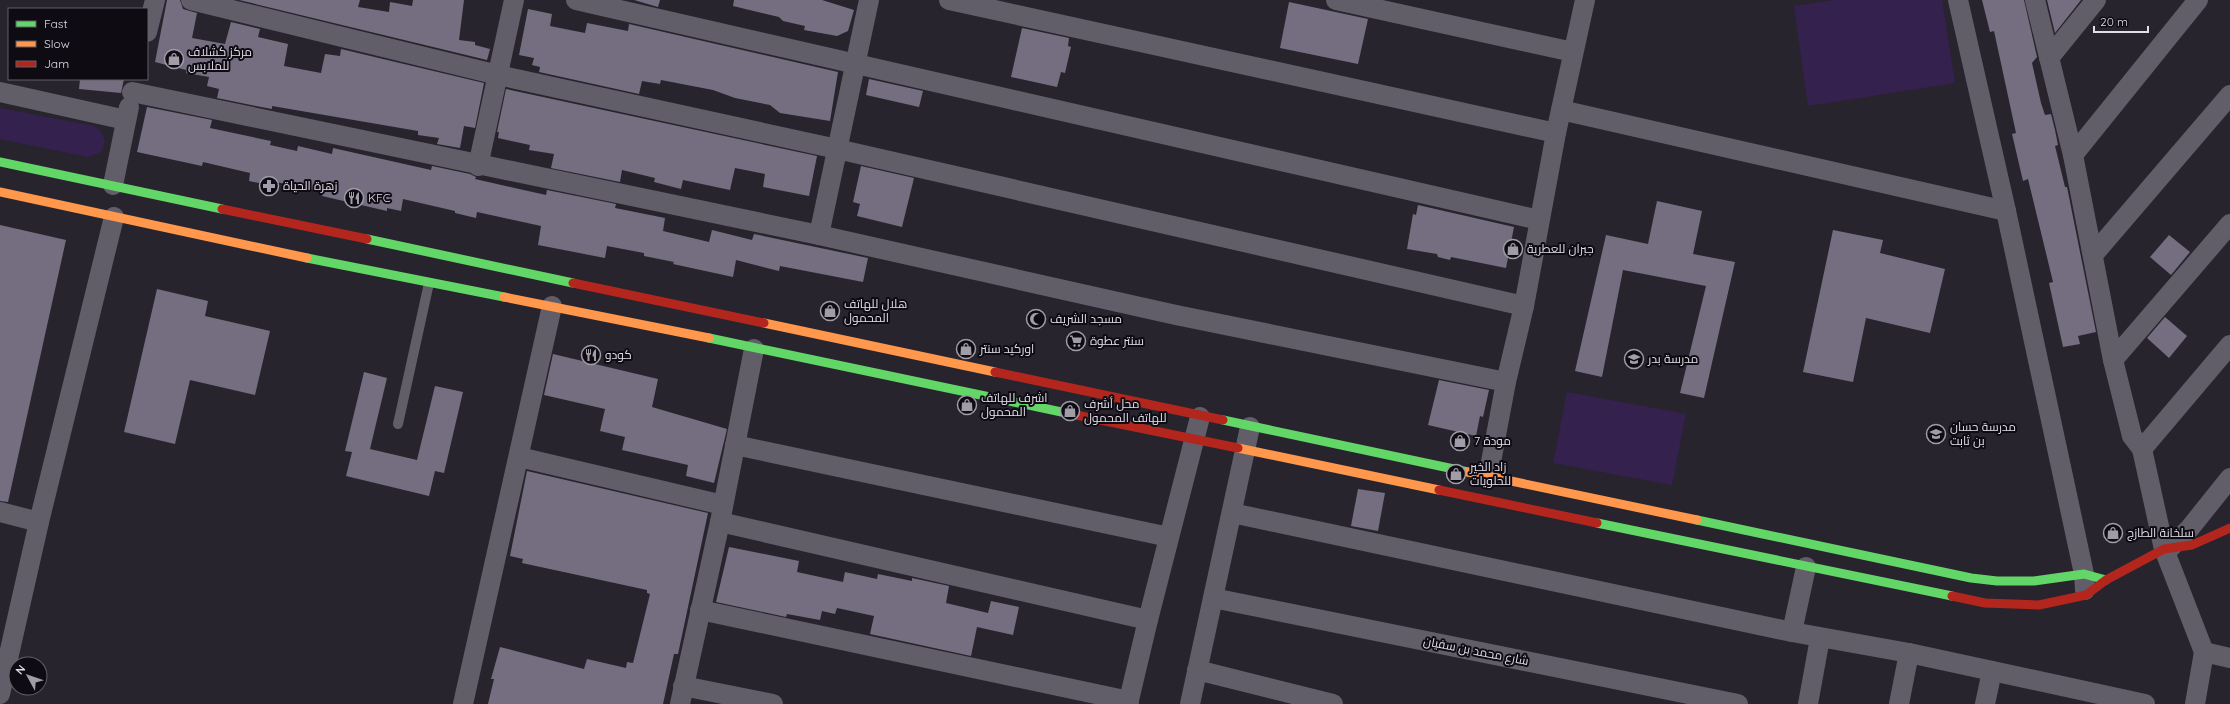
<svg xmlns="http://www.w3.org/2000/svg" width="2230" height="704" font-family="Quicksand,Cairo,sans-serif">
<style>
.green{fill:#34214e}
.building{fill:#756e80}
.lines{fill:none;stroke-linecap:round;stroke-linejoin:round}
.lane{stroke:#625e69;stroke-width:10}
.street{stroke:#625e69;stroke-width:20}
.fast{stroke:#63d668;stroke-width:9}
.slow{stroke:#ff974d;stroke-width:9}
.jam{stroke:#b3261e;stroke-width:9}
.labels{text-anchor:middle;stroke-width:4;stroke-linejoin:round;paint-order:stroke}
.poi-label{font-size:12px;fill:#e1dde9;stroke:#0e0b13;text-anchor:start}
.street-label{font-size:12px;fill:#e1dde9;stroke:#0e0b13}
</style>
<rect width="100%" height="100%" fill="#27242e"/>
<g class="green">
<path d="M1835 0H1942L1955 83 1808 106 1794 6Z"/>
<path d="M0 108 94 126 102 133 105 142 101 152 88 157 0 139Z"/>
<path d="M1567 392 1686 414 1672 485 1553 463Z"/>
</g>
<g class="building">
<path d="M167 0H180L183 9 197 13 192 38 225 44 231 22 260 29 258 37 288 44 284 66 321 73 325 54 340 56 341 49 484 83 475 128 464 126 460 148 437 144 439 138 418 135V131L272 106V109L256 106 217 98 219 89 207 86 209 77 186 73V70L155 62Z"/>
<path d="M239 0H360L358 7 389 12 390 2 412 6 413 0H464L459 40 475 42V45L490 49 487 60Z"/>
<path d="M634 0H660L658 7Z"/>
<path d="M734 0H822L854 10 848 31 837 36 804 30 805 26 783 21 779 17 733 6Z"/>
<path d="M1982 0H2024L2037 57 2032 63 2041 103 2045 115 2051 114 2055 130 2058 145 2055 146 2065 187H2067L2096 332 2078 336 2080 344 2063 347 2049 283 2053 282 2028 179 2023 181 2012 134 2016 133 1994 31 1990 32Z"/>
<path d="M2047 0H2081L2055 33Z"/>
<path d="M1289 2 1368 19 1358 64 1280 48Z"/>
<path d="M528 9 552 14 550 26 585 33 587 23 628 31 629 24 838 72 830 121 780 113 770 105 735 98 713 90 661 80 660 84 642 81 639 94 539 72 540 67 532 65 534 58 519 55Z"/>
<path d="M1022 28 1069 38 1068 46 1071 47 1065 73 1061 72 1057 87 1011 77Z"/>
<path d="M80 79H124L121 93 79 89Z"/>
<path d="M869 79 923 91 919 107 866 95Z"/>
<path d="M506 89 817 156 809 196 763 187 765 174 735 168 730 190 683 180 681 189 654 182 655 178 622 170 620 182 551 168 554 154 529 150 530 145 498 138 499 132H497Z"/>
<path d="M147 107 212 120 210 128 271 141 270 145 297 151 298 146 332 154 333 148 431 170 432 166 470 174 476 177 475 179 546 195 547 190 616 204 615 208 665 218 663 231 709 242 712 230 752 240 754 234 868 258 863 282 780 266 779 271 736 260 733 277 673 264 674 262 644 256V253L607 246 605 258 538 245 541 226 477 212 476 218 455 213V211L403 199 401 211 387 208V211L322 196 323 192 285 184 265 179 264 184 249 181 250 173 203 162 202 166 137 152Z"/>
<path d="M861 166 914 178 902 227 857 216 860 204 853 202Z"/>
<path d="M1657 201 1702 211 1693 254 1735 262 1704 398 1680 393 1706 286 1623 270 1602 377 1575 371 1606 235 1648 244Z"/>
<path d="M1418 205 1514 227 1506 268 1451 257 1450 260 1438 257 1437 254 1407 249 1413 214 1416 215Z"/>
<path d="M0 225 66 240 8 502 0 501Z"/>
<path d="M1833 230 1883 240 1880 253 1945 269 1930 333 1866 318 1853 382 1803 372Z"/>
<path d="M2169 235 2190 252 2171 275 2150 257Z"/>
<path d="M157 289 208 301 205 316 270 331 255 395 190 380 175 444 124 432Z"/>
<path d="M2165 317 2187 336 2169 358 2147 338Z"/>
<path d="M553 354 658 379 652 407 727 429 714 483 686 476 688 465 622 450 625 437 600 431 605 409 544 395Z"/>
<path d="M364 372 387 378 370 449 417 460 435 386 463 392 444 473 435 471 429 496 346 476 352 452 345 451Z"/>
<path d="M1439 380 1489 390 1483 417 1480 416 1476 436 1428 425Z"/>
<path d="M527 471 708 513 678 654H674L663 704H488L494 679H491L500 647 584 669 587 659 626 668 627 662 633 663 650 594 647 593V590L522 563 523 559 510 556Z"/>
<path d="M1358 489 1385 493 1378 531 1351 526Z"/>
<path d="M729 547 799 561 797 572 843 582 845 572 877 579 878 574 912 581V578L949 586 946 603 988 613 991 601 1019 607 1013 635 977 627 971 656 870 634 874 616 837 608 835 614 822 611 820 620 787 614 786 617 716 602Z"/>
</g>
<g class="lines">
<path class="lane" d="M398 424 429 283"/>
<g class="street">
<path d="M191 0 498 75 837 149 1524 306"/>
<path d="M576 0 1539 220"/>
<path d="M949 0 1556 133"/>
<path d="M1336 0 1573 52"/>
<path d="M1958 0 2006 211 2084 574 2085 590"/>
<path d="M2035 0 2073 155 2113 360 2132 436 2142 449 2164 549 2204 652 2230 658"/>
<path d="M147 32 155 0"/>
<path d="M2049 58 2096 0"/>
<path d="M0 92 126 120"/>
<path d="M132 92 819 235 1176 315 1506 382"/>
<path d="M1561 110 2006 211"/>
<path d="M2073 155 2198 0"/>
<path d="M478 166 514 0"/>
<path d="M113 185 129 107"/>
<path d="M819 235 869 0"/>
<path d="M2093 255 2230 95"/>
<path d="M2113 360 2230 224"/>
<path d="M735 445 1169 537"/>
<path d="M2142 449 2230 345"/>
<path d="M519 457 723 505"/>
<path d="M1488 478 1506 382 1524 306 1556 133 1585 0"/>
<path d="M0 512 39 522"/>
<path d="M1232 513 1792 632 1909 653 2145 704"/>
<path d="M720 522 1148 620"/>
<path d="M2169 549 2190 528 2230 478"/>
<path d="M1213 598 1738 704"/>
<path d="M700 610 1129 701"/>
<path d="M1792 632 1806 567"/>
<path d="M1197 670 1333 704"/>
<path d="M683 686 773 704"/>
<path d="M0 694 39 522 114 217"/>
<path d="M463 704 552 306"/>
<path d="M680 704 720 522 754 349"/>
<path d="M1128 704 1148 620 1200 417"/>
<path d="M1190 704 1250 427"/>
<path d="M1808 704 1820 638"/>
<path d="M1899 704 1909 653"/>
<path d="M1985 704 1992 671"/>
<path d="M2195 704 2204 652"/>
</g>
<g class="fast">
<path d="M0 162 222 209"/>
<path d="M367 239 573 283"/>
<path d="M307 258 504 297"/>
<path d="M709 338 1071 414"/>
<path d="M1223 420 1468 472"/>
<path d="M1697 520 1971 578 1997 581H2034L2084 574 2106 580"/>
<path d="M1597 523 1952 596"/>
</g>
<g class="slow">
<path d="M0 192 307 258"/>
<path d="M504 297 709 338"/>
<path d="M764 323 995 372"/>
<path d="M1238 448 1439 490"/>
<path d="M1468 472 1697 520"/>
</g>
<g class="jam">
<path d="M222 209 367 239"/>
<path d="M573 283 764 323"/>
<path d="M995 372 1223 420"/>
<path d="M1071 414 1238 448"/>
<path d="M1439 490 1597 523"/>
<path d="M1952 596 1985 603 2039 605 2086 595 2106 580 2164 549 2192 545 2230 528"/>
</g>
</g>
<defs>
<symbol id="shop-ring" viewBox="-11 -11 22 22"><circle r="9.5" fill="#0e0b13" stroke="#a09ca8" stroke-width="1.5"/><path d="M-5-2.5h2.3a2.7 3.5 0 0 1 5.4 0H5L5.5 6h-11ZM-1.5-2.5h3a1.5 2.3 0 0 0-3 0Z" fill="#a09ca8"/></symbol>
<symbol id="pharmacy-ring" viewBox="-11 -11 22 22"><circle r="9.5" fill="#0e0b13" stroke="#a09ca8" stroke-width="1.5"/><path d="M-2-6h4v4h4v4h-4v4h-4v-4h-4v-4h4Z" fill="#a09ca8"/></symbol>
<symbol id="restaurant-ring" viewBox="-11 -11 22 22"><circle r="9.5" fill="#0e0b13" stroke="#a09ca8" stroke-width="1.5"/><path d="M-5-6h1v4h1v-4h1v4h1v-4h1v5L-1.5 .5V6h-2V.5L-5-1ZM5-6V6H3V1.5H1.5Q1.5-4 5-6Z" fill="#a09ca8"/></symbol>
<symbol id="mosque-ring" viewBox="-11 -11 22 22"><circle r="9.5" fill="#0e0b13" stroke="#a09ca8" stroke-width="1.5"/><path d="M3.5-4.9A6 6 0 1 0 3.5 4.9A5 5 0 1 1 3.5-4.9Z" fill="#a09ca8"/></symbol>
<symbol id="supermarket-ring" viewBox="-11 -11 22 22"><circle r="9.5" fill="#0e0b13" stroke="#a09ca8" stroke-width="1.5"/><path d="M-6-5.5h2.5l.6 2H6L4.5 2H-2.5L-4.4-4H-6ZM-1.5 3.2a1.3 1.3 0 1 0 .1 0ZM3 3.2a1.3 1.3 0 1 0 .1 0Z" fill="#a09ca8"/></symbol>
<symbol id="school-ring" viewBox="-11 -11 22 22"><circle r="9.5" fill="#0e0b13" stroke="#a09ca8" stroke-width="1.5"/><path d="M0-5L7-2L0 1L-7-2ZM-4 1L0 2.5L4 1V4Q0 6-4 4Z" fill="#a09ca8"/></symbol>
</defs>
<g fill-rule="evenodd">
<use href="#shop-ring" x="163" y="48" width="22" height="22"/>
<use href="#pharmacy-ring" x="258" y="175" width="22" height="22"/>
<use href="#restaurant-ring" x="343" y="187" width="22" height="22"/>
<use href="#shop-ring" x="1502" y="238" width="22" height="22"/>
<use href="#shop-ring" x="819" y="300" width="22" height="22"/>
<use href="#mosque-ring" x="1025" y="308" width="22" height="22"/>
<use href="#supermarket-ring" x="1065" y="330" width="22" height="22"/>
<use href="#shop-ring" x="955" y="338" width="22" height="22"/>
<use href="#restaurant-ring" x="580" y="344" width="22" height="22"/>
<use href="#school-ring" x="1623" y="348" width="22" height="22"/>
<use href="#shop-ring" x="956" y="394" width="22" height="22"/>
<use href="#shop-ring" x="1059" y="400" width="22" height="22"/>
<use href="#school-ring" x="1925" y="423" width="22" height="22"/>
<use href="#shop-ring" x="1449" y="430" width="22" height="22"/>
<use href="#shop-ring" x="1445" y="463" width="22" height="22"/>
<use href="#shop-ring" x="2102" y="522" width="22" height="22"/>
</g>
<g class="labels">
<g class="poi-label">
<text x="188" y="56">مركز كشلاف<tspan x="188" dy="14">للملابس</tspan></text>
<text x="283" y="190">زهرة الحياة</text>
<text x="368" y="202">KFC</text>
<text x="1527" y="253">جبران للعطرية</text>
<text x="844" y="308">هلال للهاتف<tspan x="844" dy="14">المحمول</tspan></text>
<text x="1050" y="323">مسجد الشريف</text>
<text x="1090" y="345">سنتر عطوة</text>
<text x="980" y="353">اوركيد سنتر</text>
<text x="605" y="359">كودو</text>
<text x="1648" y="363">مدرسة بدر</text>
<text x="981" y="402">اشرف للهاتف<tspan x="981" dy="14">المحمول</tspan></text>
<text x="1084" y="408">محل أشرف<tspan x="1084" dy="14">للهاتف المحمول</tspan></text>
<text x="1950" y="431">مدرسة حسان<tspan x="1950" dy="14">بن ثابت</tspan></text>
<text x="1474" y="445">مودة 7</text>
<text x="1470" y="471">زاد الخير<tspan x="1470" dy="14">للحلويات</tspan></text>
<text x="2127" y="537">سلخانة الطازج</text>
</g>
<g class="street-label">
<text transform="translate(1476 651) rotate(11)" y="4">شارع محمد بن سفيان</text>
</g>
</g>
<rect x="8" y="8" width="140" height="72" fill="#0e0b13" stroke="#625f69"/>
<rect x="16" y="21" width="20" height="6" fill="#63d668" stroke="#625f69"/>
<text x="44" y="28" font-size="12" fill="#e1dde9">Fast</text>
<rect x="16" y="41" width="20" height="6" fill="#ff974d" stroke="#625f69"/>
<text x="44" y="48" font-size="12" fill="#e1dde9">Slow</text>
<rect x="16" y="61" width="20" height="6" fill="#b3261e" stroke="#625f69"/>
<text x="44" y="68" font-size="12" fill="#e1dde9">Jam</text>
<g transform="translate(28 676) rotate(310)"><circle r="19" fill="#0e0b13" stroke="#625f69"/>
<path d="M0-3L7 15L0 10L-7 15Z" fill="#a09ca8"/>
<text y="-6" font-size="11" font-weight="bold" text-anchor="middle" fill="#e1dde9">N</text>
</g>
<path d="M2094 26v6h54v-6" fill="none" stroke="#e1dde9" stroke-width="2"/>
<text x="2100" y="26" font-size="12" fill="#e1dde9" stroke="#0e0b13" stroke-width="3" paint-order="stroke">20 m</text>
</svg>
